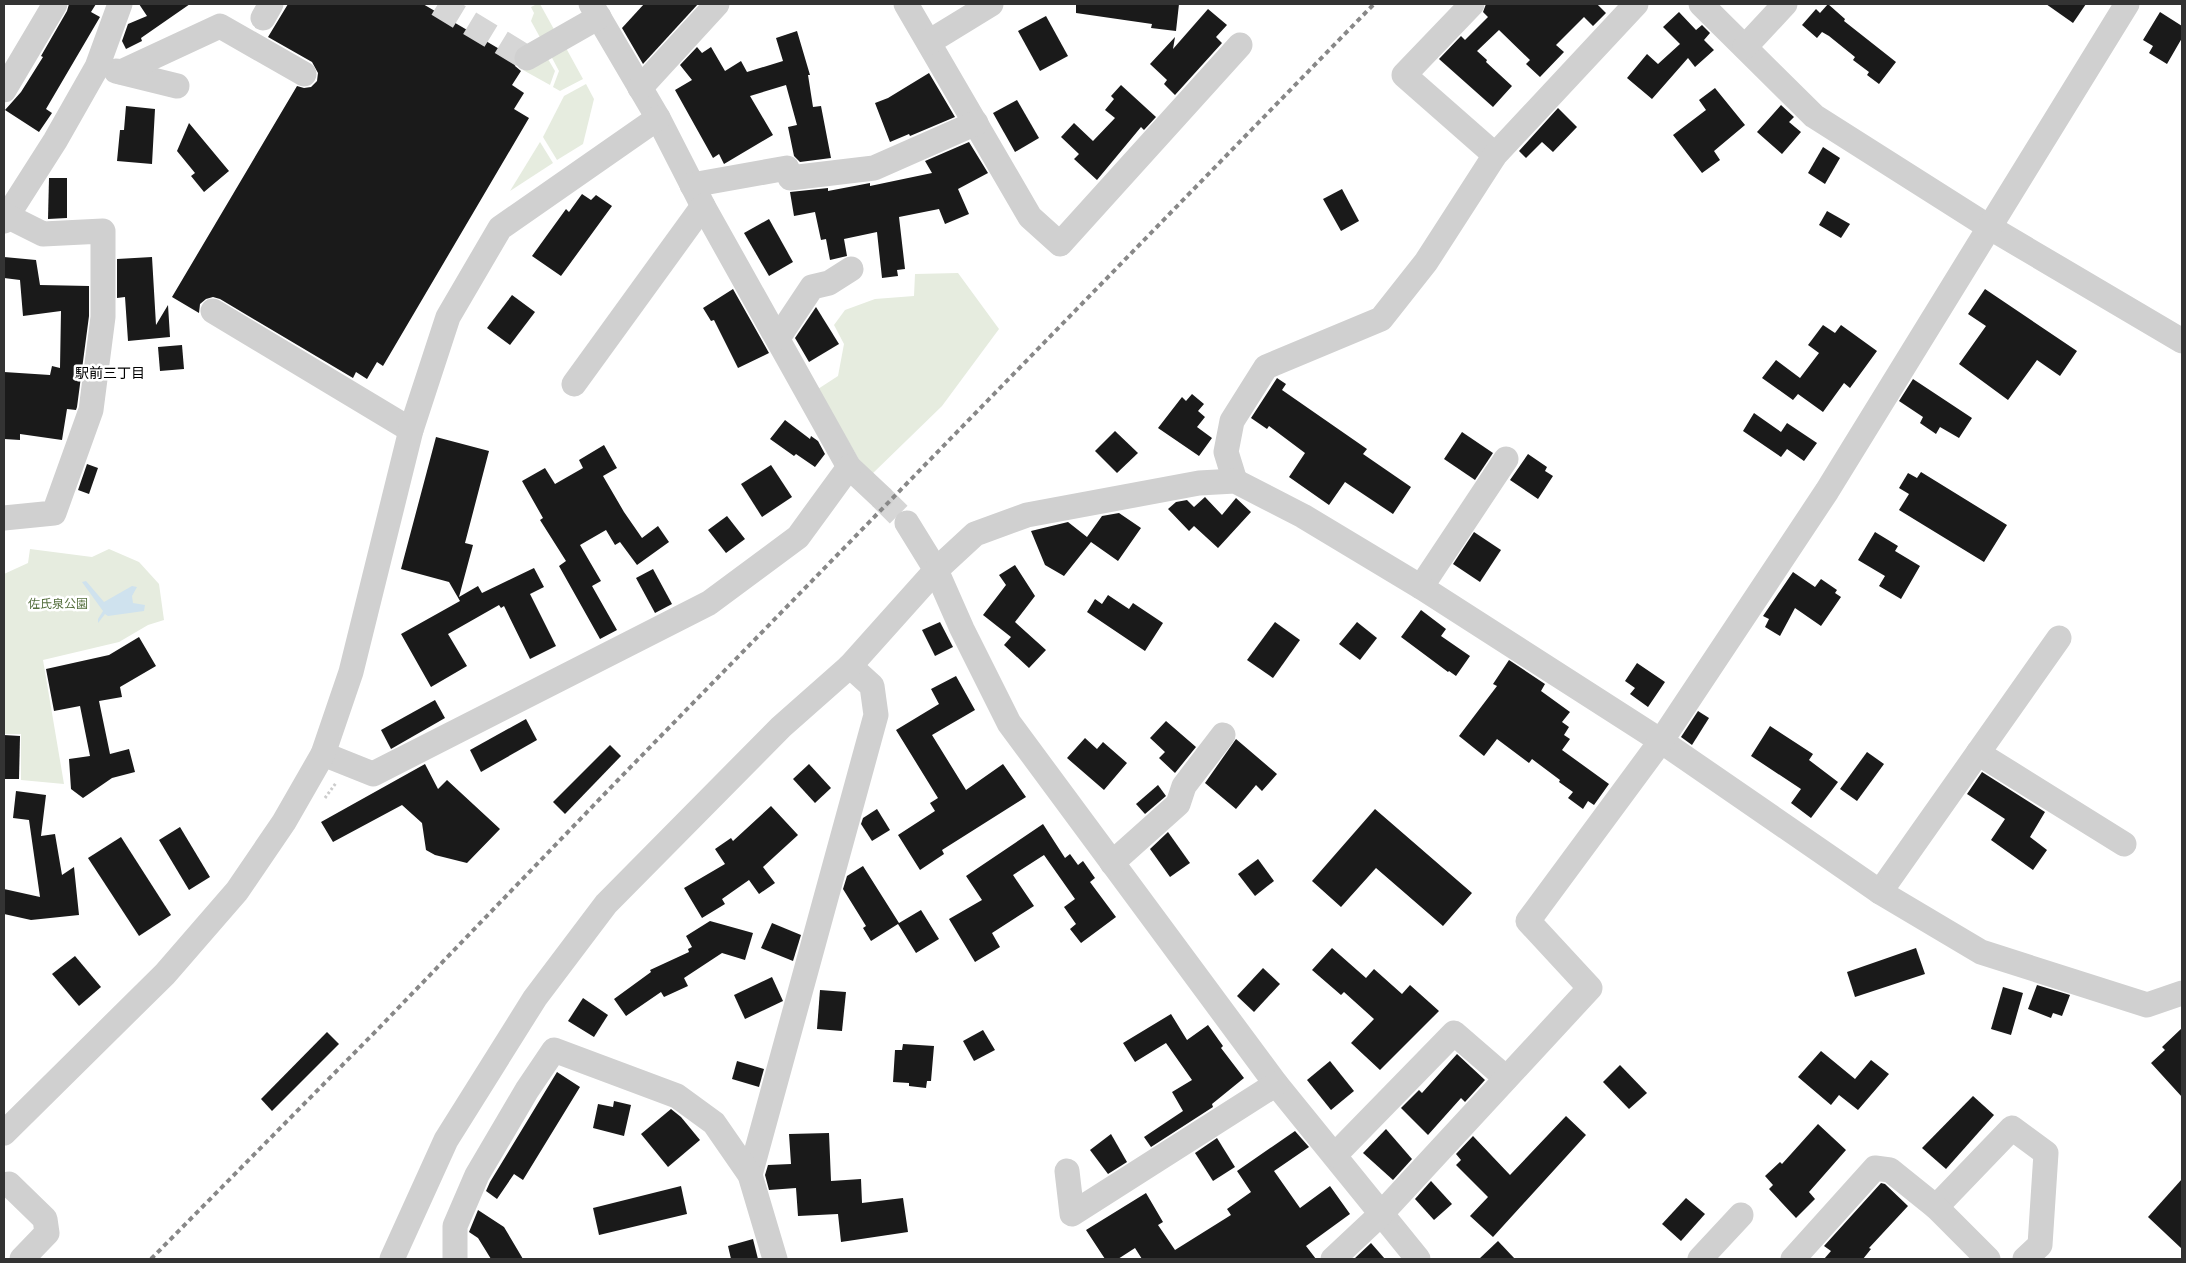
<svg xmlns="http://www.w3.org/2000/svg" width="2186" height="1263" font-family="'Source Sans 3','Noto Sans JP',sans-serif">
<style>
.green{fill:#e6ecdf}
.water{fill:#cfe2ee}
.building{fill:#1a1a1a}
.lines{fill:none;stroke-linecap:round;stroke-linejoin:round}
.minor-tunnel{stroke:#d6d6d6;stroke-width:25;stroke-dasharray:25 12;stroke-linecap:butt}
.path{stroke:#cdcdcd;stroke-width:3;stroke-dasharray:2.5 2.5;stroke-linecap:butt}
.minor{stroke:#d0d0d0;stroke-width:25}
.rail{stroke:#888;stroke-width:4;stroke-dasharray:5 4;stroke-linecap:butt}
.labels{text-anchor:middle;stroke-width:5;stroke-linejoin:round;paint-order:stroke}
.park-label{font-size:12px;fill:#56703f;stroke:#fff}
.neighbourhood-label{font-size:14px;fill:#000;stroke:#fff}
</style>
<rect width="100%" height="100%" fill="#fff"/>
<g class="green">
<path d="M537 4H540L556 33 542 41 531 21 534 13 531 7Z"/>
<path d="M566 48 583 79 560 91 553 87 559 71 551 56Z"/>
<path d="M548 59 555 71 550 85 523 70 525 65Z"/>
<path d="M586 84 594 99 583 144 557 160 543 137 564 96Z"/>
<path d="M540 142 553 163 510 191Z"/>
<path d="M958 273 999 329 942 406 871 475 861 463 818 389 838 376 844 344 834 325 845 310 875 299 914 296 915 274Z"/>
<path d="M30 549 92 557 109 549 139 562 159 584 164 620 148 625 119 642 43 660 64 784 21 780V734H4V574L28 563Z"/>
</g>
<path class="water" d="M86 581 104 602 132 586 137 587 132 596 133 603 145 605 144 611 108 616 105 614 98 623V619L103 611 82 582Z"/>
<g class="building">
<path d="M69 4H96L91 12 100 17 46 109 52 113 39 132 5 110 21 92 43 57 41 56 67 11Z"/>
<path d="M139 4H190L141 38 142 41 126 49 122 41 128 24 147 16Z"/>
<path d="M288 4H423L513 57 515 66 521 71 512 85 524 93 514 109 529 118 383 366 377 362 367 379 356 372 353 378 220 299 213 297 206 299 200 304 199 313 172 297 297 86 304 88 311 87 317 81 318 73 312 62 268 37Z"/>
<path d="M644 4H698L643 64 622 28Z"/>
<path d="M1076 4H1179L1176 31 1151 28 1152 24 1076 13Z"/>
<path d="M1486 4H1597L1606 13 1593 26 1584 17 1556 45 1564 52 1540 77 1526 64 1530 60 1499 30 1477 51 1487 60 1486 62 1512 86 1493 107 1439 59 1461 36 1465 40 1488 17 1483 12Z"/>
<path d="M1828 4 1845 19 1844 21 1896 62 1879 84 1867 75 1869 72 1853 60 1855 57 1829 36 1822 32 1817 38 1802 25 1816 9 1820 13Z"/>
<path d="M2046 4H2086L2073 23Z"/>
<path d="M1208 9 1227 25 1216 37 1222 43 1175 95 1164 84 1167 80 1150 64 1175 37 1173 49Z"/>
<path d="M1679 12 1696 30 1702 25 1710 33 1704 40 1714 50 1695 67 1688 58 1652 99 1627 78 1647 54 1658 64 1680 44 1663 27Z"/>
<path d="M2160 12 2182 26V38L2167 64 2149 53 2153 46 2143 40Z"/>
<path d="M1046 16 1068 56 1040 71 1018 31Z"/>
<path d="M797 31 810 75H808L813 107 821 106 831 158 800 162 794 156 788 127 797 125 786 85 750 96 773 135 724 164 719 154 713 158 675 90 692 80 680 65 697 47 702 53 711 47 725 71 741 61 747 72 783 61 776 38Z"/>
<path d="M929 73 955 117 910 136 909 134 890 142 875 103 888 98Z"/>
<path d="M1121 85 1156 117 1144 130 1141 127 1097 180 1074 159 1079 154 1061 137 1074 123 1093 141 1115 118 1105 110 1114 99 1111 96Z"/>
<path d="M1715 88 1745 125 1714 151 1720 160 1702 173 1673 135 1706 110 1699 100Z"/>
<path d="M1017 100 1039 138 1015 152 993 113Z"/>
<path d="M1781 105 1794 117 1789 122 1801 132 1782 154 1757 132Z"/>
<path d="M126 106 155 109 152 164 117 161 120 130H124Z"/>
<path d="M1558 108 1577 127 1553 152 1542 142 1526 158 1519 151Z"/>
<path d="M189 123 229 171 204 192 191 176 195 173 177 151Z"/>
<path d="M969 142 988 173 958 189 969 214 945 224 939 209 899 217 905 269 897 270 898 276 882 278 877 232 844 239 847 256 830 260 826 239 821 240 815 212 794 216 790 192 828 188V191L870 183V186L932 173 925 161Z"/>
<path d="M1823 147 1840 158 1825 184 1808 173Z"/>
<path d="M49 178H67V218L48 219Z"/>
<path d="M1342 189 1359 221 1341 231 1323 199Z"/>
<path d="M582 194 591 200 596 195 612 206 561 276 532 256 566 209 569 212Z"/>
<path d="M1827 211 1850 224 1841 238 1819 225Z"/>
<path d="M769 219 793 262 769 276 744 233Z"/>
<path d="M4 257 36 260 40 285 89 286V316L77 407 76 410 67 409 62 440 20 434V440L4 439V372L50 375 52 366 60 368 61 311 23 316 20 280 4 278Z"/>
<path d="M152 257 156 325 168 305 170 337 128 341 125 297 117 298V259Z"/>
<path d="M733 289 769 353 738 368 714 320 711 321 703 308Z"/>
<path d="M1985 289 2077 351 2060 376 2037 360 2008 400 1959 364 1986 326 1968 314Z"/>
<path d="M512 295 535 312 510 345 487 328Z"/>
<path d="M816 307 839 344 809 362 795 338Z"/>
<path d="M1823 325 1835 333 1841 325 1877 351 1850 388 1844 383 1823 412 1798 394 1793 400 1762 378 1776 360 1800 378 1819 353 1808 345Z"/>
<path d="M182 345 184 369 160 371 158 347Z"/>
<path d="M1277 378 1286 384 1282 390 1367 449 1363 454 1411 487 1393 514 1345 482 1329 505 1289 477 1305 453 1269 426 1267 429 1251 418Z"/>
<path d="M1913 379 1972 418 1959 438 1940 427 1936 434 1920 423 1923 417 1899 401Z"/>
<path d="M1192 394 1204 404 1198 411 1205 417 1197 427 1212 438 1199 456 1158 428 1182 397 1186 401Z"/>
<path d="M1754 413 1781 432 1787 423 1817 443 1804 461 1787 449 1781 457 1743 431Z"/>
<path d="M785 420 810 439 811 436 818 441 825 454 815 467 796 454 794 456 770 439Z"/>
<path d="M1115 431 1138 453 1117 473 1095 451Z"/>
<path d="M1462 432 1493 453 1475 480 1444 459Z"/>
<path d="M436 437 489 451 465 543 473 545 459 597 478 586 482 593 534 568 544 587 530 594 556 646 530 659 504 606 501 608 499 605 448 634 467 666 431 687 401 634 460 601 449 582 401 569Z"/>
<path d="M604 445 617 468 603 476 624 512 642 538 658 526 669 542 637 565 620 542 615 545 606 530 580 545 601 581 592 586 617 630 600 639 559 566 566 561 540 520 543 518 522 481 545 468 555 484 583 468 579 460Z"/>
<path d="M1528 454 1547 467 1545 471 1553 476 1538 499 1510 480Z"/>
<path d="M87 464 98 468 89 494 78 490Z"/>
<path d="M771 465 792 497 762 517 741 484Z"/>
<path d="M1921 472 2007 525 1984 562 1899 510 1909 494 1899 488 1908 473 1917 478Z"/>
<path d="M1205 497 1222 515 1236 498 1251 512 1218 548 1194 526 1189 531 1168 509 1176 502 1187 500 1194 507Z"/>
<path d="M1119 513 1141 528 1118 561 1091 542 1064 576 1045 565 1031 531 1068 522 1087 537 1102 516Z"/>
<path d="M727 516 745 539 726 553 708 530Z"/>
<path d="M1474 532 1501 550 1480 582 1453 564Z"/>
<path d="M1875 532 1898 546 1895 551 1920 566 1901 599 1879 586 1885 576 1858 560Z"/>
<path d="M1015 565 1035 596 1015 622 1046 650 1029 668 1004 645 1011 637 983 615 1006 585 999 575Z"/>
<path d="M653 569 672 604 655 613 636 578Z"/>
<path d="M1793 572 1815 587 1821 579 1837 590 1835 593 1841 597 1821 626 1795 608 1780 636 1765 627 1769 619 1763 616Z"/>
<path d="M1108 595 1129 609 1133 603 1163 623 1145 651 1087 612 1095 599 1102 604Z"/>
<path d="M1421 610 1446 629 1441 636 1470 656 1456 676 1449 671 1448 672 1401 637Z"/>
<path d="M940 622 953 647 935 656 922 630Z"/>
<path d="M1275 622 1300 640 1273 678 1247 660Z"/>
<path d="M1357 622 1377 638 1360 660 1339 644Z"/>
<path d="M139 637 156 666 120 687 122 697 99 701 110 754 129 749 135 772 112 778 83 798 71 789 69 759 90 756 80 706 54 711 46 669 109 655Z"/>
<path d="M1509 660 1545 684 1541 691 1570 712 1562 722 1569 727 1564 735 1570 739 1562 750 1609 784 1594 805 1588 801 1583 809 1568 798 1573 792 1559 782 1560 780 1532 759 1529 763 1497 739 1484 756 1459 736 1497 686 1493 684Z"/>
<path d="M1637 663 1665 682 1648 707 1630 694 1635 688 1625 681Z"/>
<path d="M956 676 975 710 932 735 966 790 1003 764 1026 797 942 850 944 854 920 870 898 835 935 811 930 803 938 798 896 730 939 704 931 689Z"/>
<path d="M435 700 445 718 391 749 381 730Z"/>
<path d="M1698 711 1709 718 1692 745 1681 737Z"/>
<path d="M526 719 537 740 481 772 470 750Z"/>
<path d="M1166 721 1196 747 1175 773 1159 758 1165 752 1150 738Z"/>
<path d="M1770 726 1813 754 1809 760 1838 782 1811 818 1791 803 1801 789 1751 756Z"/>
<path d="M4 735 20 736 19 779H4Z"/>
<path d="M1085 738 1097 749 1103 742 1127 763 1104 790 1067 758Z"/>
<path d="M1236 739 1277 774 1262 791 1256 785 1236 809 1205 783Z"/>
<path d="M610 745 621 756 565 814 553 802Z"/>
<path d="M1867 752 1884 764 1857 801 1840 789Z"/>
<path d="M425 764 438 789 447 780 500 829 467 863 435 855 426 850 422 823 402 805 333 842 321 822Z"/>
<path d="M809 764 831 788 815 803 793 779Z"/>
<path d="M1982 772 2045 812 2030 837 2047 850 2033 870 1991 840 2005 819 1967 794Z"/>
<path d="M1158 785 1166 796 1145 814 1136 804Z"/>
<path d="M16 791 46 795 41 836 55 834 62 875 74 867 79 915 31 920 4 914V889L40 897 29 820 13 818Z"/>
<path d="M771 806 798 835 763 867 775 883 759 894 749 880 722 899 725 904 702 918 684 888 725 864 715 849 731 838 733 841Z"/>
<path d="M877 809 890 830 872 841 861 824 863 818Z"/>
<path d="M1375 809 1472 893 1443 926 1376 868 1341 907 1312 881Z"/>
<path d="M1043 824 1065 858 1070 854 1078 865 1083 861 1095 878 1090 882 1116 917 1081 943 1070 929 1076 924 1064 907 1075 899 1044 855 1013 875 1034 906 992 933 1000 947 975 962 949 919 982 900 966 876Z"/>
<path d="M180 827 210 877 189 890 159 840Z"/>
<path d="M1168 832 1190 863 1170 877 1150 849Z"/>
<path d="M121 837 171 915 139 936 88 858Z"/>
<path d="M1258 859 1274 881 1255 896 1238 874Z"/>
<path d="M863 866 899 923 921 910 939 939 916 953 898 924 871 941 863 928 866 926 843 889 847 876Z"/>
<path d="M710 921 753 933 745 960 722 953 684 978 688 986 664 997 661 992 626 1016 614 999 651 972 650 970 689 952 688 949 692 947 686 936Z"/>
<path d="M772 923 801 935 793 961 761 948Z"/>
<path d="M1332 948 1366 978 1374 969 1402 994 1410 985 1439 1011 1380 1070 1351 1043 1374 1019 1344 992 1341 995 1312 970Z"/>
<path d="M1916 948 1925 974 1855 997 1847 972Z"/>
<path d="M75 956 101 987 79 1006 52 974Z"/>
<path d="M1263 968 1280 984 1254 1012 1237 996Z"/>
<path d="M772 977 783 1001 745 1019 734 995Z"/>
<path d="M2037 985 2070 995 2062 1016 2053 1013 2051 1018 2028 1009Z"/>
<path d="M2003 987 2023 993 2011 1035 1991 1029Z"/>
<path d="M820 990 846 992 842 1031 817 1029Z"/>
<path d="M583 998 608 1015 594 1037 568 1021Z"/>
<path d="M1171 1014 1187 1040 1208 1025 1223 1046 1221 1048 1244 1078 1212 1104 1213 1107 1151 1147 1144 1137 1183 1111 1172 1092 1192 1080 1166 1043 1135 1062 1123 1043Z"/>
<path d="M2182 1028V1097L2151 1063 2165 1050 2162 1047Z"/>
<path d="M983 1030 995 1050 974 1061 963 1041Z"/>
<path d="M327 1032 339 1044 272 1111 261 1099Z"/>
<path d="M903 1044 934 1046 931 1081H927L926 1088 909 1086V1083L893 1082 895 1050H902Z"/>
<path d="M1821 1051 1855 1079 1871 1060 1889 1074 1858 1110 1839 1095 1831 1105 1798 1077Z"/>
<path d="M1457 1054 1485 1080 1465 1102 1461 1098 1428 1135 1401 1108 1419 1090 1422 1093Z"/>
<path d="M737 1061 764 1069 759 1087 732 1079Z"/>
<path d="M1330 1061 1354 1091 1331 1110 1307 1080Z"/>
<path d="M1620 1065 1647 1093 1629 1109 1603 1082Z"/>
<path d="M557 1072 580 1087 523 1180 514 1174 497 1199 486 1191 490 1182Z"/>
<path d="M1973 1096 1994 1115 1946 1169 1922 1148Z"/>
<path d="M614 1101 631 1105 624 1136 593 1128 598 1104 613 1107Z"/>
<path d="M671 1109 681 1117 700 1140 668 1167 641 1134Z"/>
<path d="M1566 1116 1586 1135 1493 1237 1470 1216 1488 1197 1456 1165 1461 1160 1456 1154 1473 1136 1510 1175Z"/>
<path d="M1818 1124 1846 1150 1809 1192 1815 1199 1796 1218 1769 1189 1773 1185 1765 1176 1780 1162 1782 1164Z"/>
<path d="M1386 1129 1412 1159 1393 1180 1363 1153Z"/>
<path d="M1295 1131 1309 1147 1274 1171 1300 1208 1330 1186 1350 1214 1306 1246 1316 1259H1142L1135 1248 1118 1259H1105L1086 1230 1146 1193 1163 1222 1158 1225 1175 1250 1231 1215 1227 1209 1251 1192 1237 1171Z"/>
<path d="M829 1133 831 1181 861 1179 862 1203 903 1198 908 1232 841 1242 838 1214 798 1216 796 1188 769 1190 765 1175 768 1165 791 1164 789 1134Z"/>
<path d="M1111 1134 1127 1162 1108 1174 1090 1150Z"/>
<path d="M1217 1138 1235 1167 1213 1181 1195 1153Z"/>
<path d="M2182 1179V1249L2148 1217Z"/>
<path d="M1431 1181 1452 1204 1434 1220 1415 1199Z"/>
<path d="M1881 1183 1885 1184 1908 1206 1869 1248 1871 1249 1863 1259H1824L1831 1251 1824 1246Z"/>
<path d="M681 1186 687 1214 599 1235 593 1208Z"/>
<path d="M1686 1198 1705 1214 1681 1241 1662 1224Z"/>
<path d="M478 1210 504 1227 523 1259H491L478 1238 469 1232Z"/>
<path d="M753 1239 758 1259H731L728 1246Z"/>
<path d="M1498 1241 1515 1259H1479Z"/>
<path d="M1371 1243 1385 1259H1354Z"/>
</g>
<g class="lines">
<g class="minor-tunnel">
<path d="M438 4 527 58"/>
<path d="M881 497 907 523"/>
</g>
<path class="path" d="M325 798 336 783"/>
<g class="minor">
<path d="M591 4 658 118 703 206 849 467 881 497"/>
<path d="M906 4 1030 217 1060 244 1240 45"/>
<path d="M1472 4 1404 75 1495 155"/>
<path d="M1701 4 1814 116 1989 227 2182 341"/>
<path d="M263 18 271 4"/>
<path d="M929 42 991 4"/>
<path d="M1745 47 1785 4"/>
<path d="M527 58 599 17"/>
<path d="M116 71 177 86"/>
<path d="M121 72 220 26 304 74"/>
<path d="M640 88 717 4"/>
<path d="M4 90 55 4"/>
<path d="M692 185 787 168 790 178 874 168 976 123"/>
<path d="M4 221 55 141 97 67 120 4"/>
<path d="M213 311 411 430"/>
<path d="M778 338 812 287 829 283 851 269"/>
<path d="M574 384 703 206"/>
<path d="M1235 481 1226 452 1232 421 1266 367 1381 319 1426 262 1495 155 1636 4"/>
<path d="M4 518 54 513 91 410 103 317V231L43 234 7 216"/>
<path d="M907 523 936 570 962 629 1009 723 1276 1084 1418 1259"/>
<path d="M1421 587 1506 459"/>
<path d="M1978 753 2124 844"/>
<path d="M323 754 373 774 709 603 798 537 849 467"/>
<path d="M1112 863 1178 804 1184 786 1223 735"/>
<path d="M1880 892 2059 638"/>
<path d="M4 1133 165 974 237 891 284 822 323 754 351 672 411 430 448 317 500 228 658 118"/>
<path d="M1335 1155 1454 1033 1506 1078"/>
<path d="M1067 1171 1072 1214 1276 1084"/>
<path d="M750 1175 876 715 872 686 850 666"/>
<path d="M4 1185 9 1184 45 1219 47 1233 22 1259"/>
<path d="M1936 1207 2012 1128 2046 1153 2040 1245 2025 1259"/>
<path d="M392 1259 446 1140 535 998 606 904 781 727 850 666 936 570 975 534 1027 515 1199 483 1235 481 1303 516 1421 587 1661 741 1880 892 1981 952 2147 1005 2182 993"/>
<path d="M455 1259V1226L477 1175 527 1090 554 1050 677 1096 714 1123 750 1175 775 1259"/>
<path d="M1333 1259 1381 1214 1590 988 1528 921 1661 741 1827 491 2127 4"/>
<path d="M1700 1259 1741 1215"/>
<path d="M1793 1259 1875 1168 1890 1170 1936 1207 1988 1259"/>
</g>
<path class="rail" d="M151 1259 377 1030 618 780 1374 4"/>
</g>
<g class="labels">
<g class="park-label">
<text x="58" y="608">佐氏泉公園</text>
</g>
<g class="neighbourhood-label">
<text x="110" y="378">駅前三丁目</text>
</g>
</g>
<rect width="2186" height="1263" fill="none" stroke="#333333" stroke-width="10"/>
</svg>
